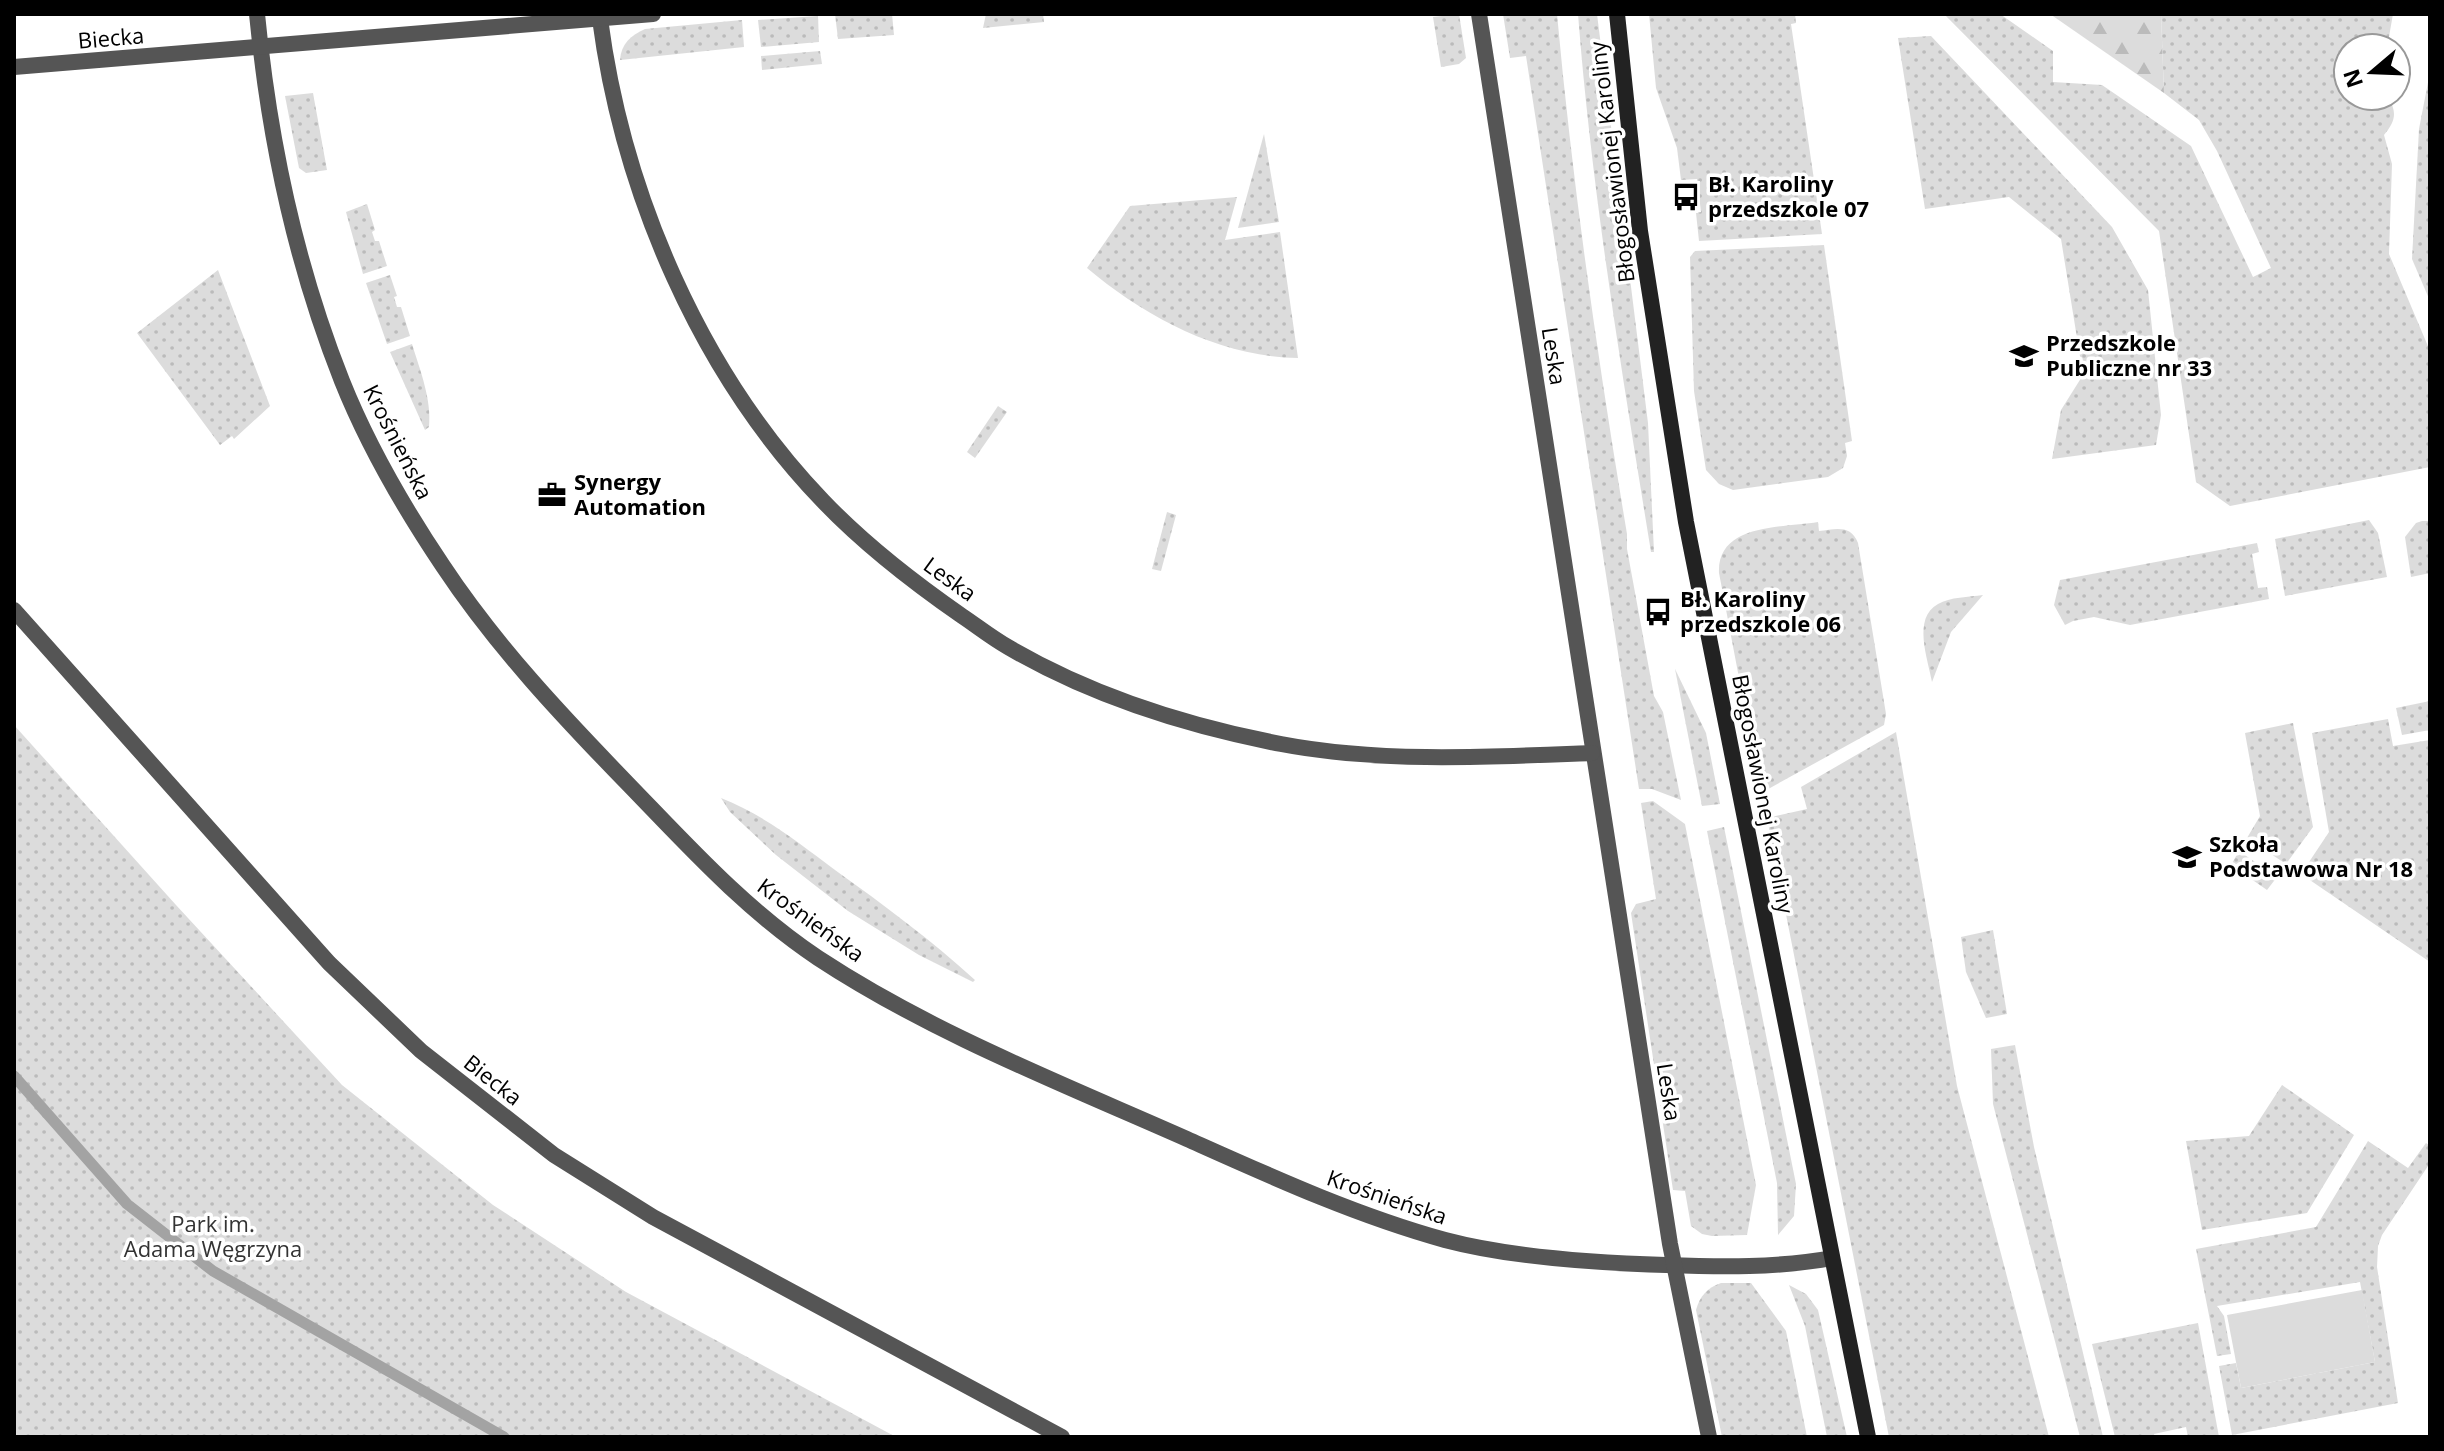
<svg xmlns="http://www.w3.org/2000/svg" width="2444" height="1451" font-family="'Open Sans',sans-serif">
<style>
.green{fill:url(#green-dots)}
.forest{fill:url(#forest-firs)}
.pitch{fill:#dcdcdc}
.lines{fill:none;stroke-linecap:round;stroke-linejoin:round}
.stream{stroke:#a3a3a3;stroke-width:11}
.street{stroke:#555;stroke-width:16}
.secondary{stroke:#222;stroke-width:16}
.labels{text-anchor:middle;stroke-width:7;stroke-linejoin:round;paint-order:stroke}
.street-label{font-size:22px;fill:#000;stroke:#fff}
.poi-label{font-size:22px;font-weight:bold;fill:#000;stroke:#fff;text-anchor:start}
.park-label{font-size:22px;fill:#333;stroke:#fff}
</style>
<defs>
<pattern id="green-dots" width="8" height="8" patternUnits="userSpaceOnUse" patternTransform="scale(2)"><rect width="8" height="8" fill="#dcdcdc"/><path d="M2 2h.1M6 6h.1" fill="none" stroke="#bbb" stroke-width="1.8" stroke-linecap="round"/></pattern>
<pattern id="forest-firs" width="22" height="20" patternUnits="userSpaceOnUse" patternTransform="scale(2)"><rect width="22" height="20" fill="#dcdcdc"/><path d="M5 1l3.5 6h-7zM16 11l3.5 6h-7z" fill="#bbb"/></pattern>
</defs>
<rect width="100%" height="100%" fill="#fff"/>
<g class="green">
<path d="M835 14H892L894 35 838 39Z"/>
<path d="M986 14H1043L1044 22 983 28Z"/>
<path d="M1459 14 1466 58 1459 64 1441 67 1433 17Z"/>
<path d="M1503 14H1557C1573 189 1598 361 1627 534V549L1654 696 1663 712 1681 800 1652 789H1639L1526 56 1510 58Z"/>
<path d="M1578 14H1597L1648 423 1654 552H1651C1622 373 1592 195 1578 14Z"/>
<path d="M1649 14H1795L1796 23 1791 24 1822 234 1699 241 1696 213 1701 212 1697 179 1681 180 1677 148 1656 88Z"/>
<path d="M1944 14H2000L2053 51V82L2102 85 2191 146 2253 277 2271 268 2217 151 2199 120 2164 93 2161 14H2393L2387 48H2348V96H2388C2397 113 2396 120 2384 135L2392 164 2389 254 2430 351V467L2230 506 2196 482 2159 231Z"/>
<path d="M818 16 819 42 761 47 758 20Z"/>
<path d="M742 20 744 47 620 60C621 44 631 35 645 29Z"/>
<path d="M1931 36 2112 227 2148 290 2161 415 2156 445 2052 459 2061 410 2083 375 2061 239 2009 197 1925 209 1898 38Z"/>
<path d="M820 51 822 64 762 70 761 56Z"/>
<path d="M2430 72V301L2412 259 2419 129Z"/>
<path d="M313 93 327 170 306 173 299 168 285 96Z"/>
<path d="M1264 134 1279 222 1238 228Z"/>
<path d="M1237 197 1225 240 1280 232 1298 358C1220 357 1145 317 1087 268L1130 206Z"/>
<path d="M367 204 375 230 372 232 375 241H379L387 266 363 274 346 212Z"/>
<path d="M1824 245 1852 441 1845 443 1847 456 1843 468 1828 477 1733 490 1719 484 1706 470 1694 391 1690 257 1695 251Z"/>
<path d="M218 270 270 406 234 439 232 436 220 445 137 333Z"/>
<path d="M390 275 397 296 394 297 397 307H401L410 336 387 344 366 283Z"/>
<path d="M412 344C420 370 432 400 429 427L425 430 390 352Z"/>
<path d="M998 406 1007 412 975 458 967 452Z"/>
<path d="M1167 512 1176 515 1161 571 1152 569Z"/>
<path d="M2369 520 2378 533 2387 577 2285 596 2275 539Z"/>
<path d="M2422 521H2430V573L2411 577 2405 537 2416 523Z"/>
<path d="M1818 522 1819 531C1835 529 1851 524 1858 543L1886 714 1884 725 1761 793 1719 573C1717 523 1783 528 1818 522Z"/>
<path d="M2257 543 2259 552 2252 554 2258 588 2267 587 2269 599 2130 625 2094 617 2073 621 2065 625 2054 605 2060 580Z"/>
<path d="M1983 595 1951 632 1932 682C1928 659 1912 618 1938 604 1950 597 1969 597 1983 595Z"/>
<path d="M1675 669 1706 733 1720 804 1702 806Z"/>
<path d="M2430 701V730L2402 735 2396 708Z"/>
<path d="M2388 719 2393 746 2430 740V962L2301 874 2329 832 2312 733Z"/>
<path d="M2293 723 2313 827 2286 864 2247 838 2260 816 2245 733Z"/>
<path d="M14 725 176 905 342 1085 493 1205 626 1292 896 1437H14Z"/>
<path d="M1896 732 1957 1086 2049 1437H1889L1767 818 1807 809 1801 787Z"/>
<path d="M721 798C764 815 799 843 835 870 884 905 931 940 975 980L973 982 919 955 848 911 776 855 730 812Z"/>
<path d="M1653 801 1685 824 1756 1185 1747 1235 1712 1236 1702 1234 1691 1226 1685 1191 1673 1190 1631 913 1636 904 1656 899 1641 803Z"/>
<path d="M1724 827 1796 1184 1794 1216 1778 1235 1777 1183 1707 831Z"/>
<path d="M2239 851 2277 877 2267 890 2231 865Z"/>
<path d="M1993 930 2007 1014 1986 1018 1966 972 1961 937Z"/>
<path d="M2015 1045 2034 1147 2103 1437H2080L1993 1104 1991 1049Z"/>
<path d="M2282 1085 2354 1135 2307 1213 2202 1230 2186 1141 2249 1136Z"/>
<path d="M2368 1141 2408 1168 2426 1143 2430 1146V1163L2382 1235 2378 1246 2377 1267 2398 1403 2232 1435 2219 1366 2236 1363 2241 1388 2375 1362 2360 1282 2217 1306 2224 1316 2231 1354 2217 1356 2196 1249 2316 1227Z"/>
<path d="M1721 1283H1751L1786 1331 1807 1437H1722L1696 1310C1700 1296 1707 1288 1721 1283Z"/>
<path d="M1789 1285 1806 1294 1818 1310 1847 1437H1827L1805 1326Z"/>
<path d="M2198 1323 2219 1437H2188L2186 1427 2154 1434 2155 1437H2115L2092 1344Z"/>
</g>
<path class="forest" d="M2050 14H2161L2164 93Z"/>
<path class="pitch" d="M2362 1290 2375 1362 2241 1388 2227 1315Z"/>
<g class="lines">
<path class="stream" d="M14 1076 127 1204 213 1271 504 1437"/>
<g class="street">
<path d="M257 14C269 138 296 265 342 381 368 446 404 508 443 566 496 646 563 717 630 786 689 847 746 910 818 958 932 1033 1063 1084 1187 1139 1272 1177 1355 1215 1445 1240 1513 1258 1596 1263 1666 1265 1721 1267 1778 1268 1832 1258"/>
<path d="M1479 14 1670 1244 1709 1437"/>
<path d="M600 19C623 193 700 373 823 501 865 545 913 582 962 616 977 626 992 638 1008 647 1090 695 1188 726 1281 744 1380 763 1491 757 1592 753"/>
<path d="M14 67 653 14"/>
<path d="M14 610 329 963 421 1051 554 1155 653 1217 1062 1437"/>
</g>
<path class="secondary" d="M1617 14 1640 231 1686 522 1868 1437"/>
</g>
<defs>
<symbol id="bus-bare" viewBox="-9 -9 18 18"><path d="M-5-6H5V4H4V6H2V4H-2V6H-4V4H-5ZM-3.5-4V0h7V-4ZM-3.5 1.2v1.5H-2V1.2ZM2 1.2v1.5H3.5V1.2Z" fill="#000" stroke="#fff" stroke-width="2.5" paint-order="stroke"/></symbol>
<symbol id="school-bare" viewBox="-9 -9 18 18"><path d="M0-5L7-2L0 1L-7-2ZM-4 1L0 2.5L4 1V4Q0 6-4 4Z" fill="#000" stroke="#fff" stroke-width="2.5" paint-order="stroke"/></symbol>
<symbol id="office-bare" viewBox="-9 -9 18 18"><path d="M-6-3h4V-5.5h4V-3h4V5H-6ZM-1-4.5V-3h2v-1.5ZM-6 0V1H6V0Z" fill="#000" stroke="#fff" stroke-width="2.5" paint-order="stroke"/></symbol>
</defs>
<g fill-rule="evenodd">
<use href="#bus-bare" x="1666" y="177" width="40" height="40"/>
<use href="#school-bare" x="2004" y="336" width="40" height="40"/>
<use href="#office-bare" x="532" y="475" width="40" height="40"/>
<use href="#bus-bare" x="1638" y="592" width="40" height="40"/>
<use href="#school-bare" x="2167" y="837" width="40" height="40"/>
</g>
<g class="labels">
<g class="street-label">
<text transform="translate(111 38) rotate(-5)" y="8">Biecka</text>
<text transform="translate(1612 162) rotate(-97)" y="8">Błogosławionej Karoliny</text>
<text transform="translate(1554 356) rotate(81)" y="8">Leska</text>
<text transform="translate(398 442) rotate(63)" y="8">Krośnieńska</text>
<text transform="translate(950 579) rotate(36)" y="8">Leska</text>
<text transform="translate(1763 794) rotate(79)" y="8">Błogosławionej Karoliny</text>
<text transform="translate(811 920) rotate(36)" y="8">Krośnieńska</text>
<text transform="translate(493 1080) rotate(38)" y="8">Biecka</text>
<text transform="translate(1669 1092) rotate(81)" y="8">Leska</text>
<text transform="translate(1387 1197) rotate(19)" y="8">Krośnieńska</text>
</g>
<g class="poi-label">
<text x="1708" y="192">Bł. Karoliny<tspan x="1708" dy="25">przedszkole 07</tspan></text>
<text x="2046" y="351">Przedszkole<tspan x="2046" dy="25">Publiczne nr 33</tspan></text>
<text x="574" y="490">Synergy<tspan x="574" dy="25">Automation</tspan></text>
<text x="1680" y="607">Bł. Karoliny<tspan x="1680" dy="25">przedszkole 06</tspan></text>
<text x="2209" y="852">Szkoła<tspan x="2209" dy="25">Podstawowa Nr 18</tspan></text>
</g>
<g class="park-label">
<text x="213" y="1232">Park im.<tspan x="213" dy="25">Adama Węgrzyna</tspan></text>
</g>
</g>
<rect width="2444" height="1451" fill="none" stroke="#000000" stroke-width="32"/>
<g transform="translate(2372 72) rotate(251)"><circle r="38" fill="#ffffff" stroke="#999999" stroke-width="2"/>
<path d="M0-6L14 30L0 20L-14 30Z" fill="#000000"/>
<text y="-12" font-size="22" font-weight="bold" text-anchor="middle" fill="#000000">N</text>
</g>
</svg>
